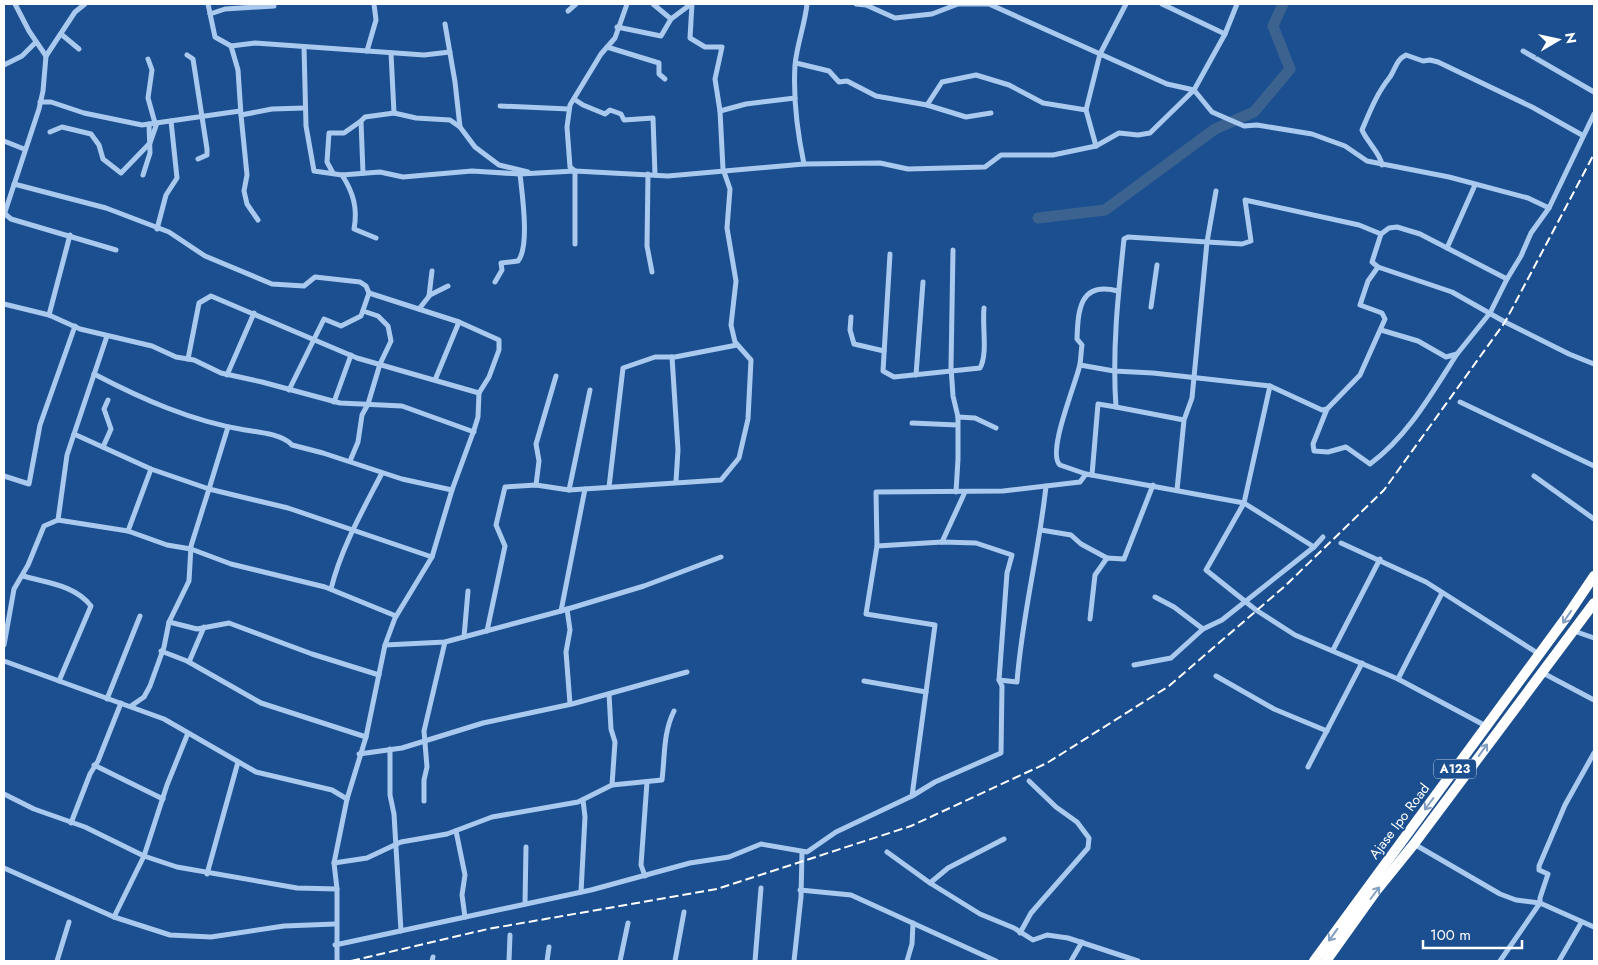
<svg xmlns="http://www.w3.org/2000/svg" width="1598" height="965" font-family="Jost,sans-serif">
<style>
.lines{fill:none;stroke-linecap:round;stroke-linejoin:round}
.river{stroke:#3c6290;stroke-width:11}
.street{stroke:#a9c9ee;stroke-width:5}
.highway{stroke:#fff;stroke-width:10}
.rail{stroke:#fff;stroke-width:2;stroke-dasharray:9 4;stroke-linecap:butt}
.oneway{stroke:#829ec1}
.labels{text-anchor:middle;stroke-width:4;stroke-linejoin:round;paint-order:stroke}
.shield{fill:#1b4f8f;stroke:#bbcadd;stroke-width:1}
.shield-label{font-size:12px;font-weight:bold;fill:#fff}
.street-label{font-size:14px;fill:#fff;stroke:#1b4f8f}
</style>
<rect width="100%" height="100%" fill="#1b4f8f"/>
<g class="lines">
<path class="river" d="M1038 218 1105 210 1215 129 1254 112 1290 69 1273 26 1283 4"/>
<g class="street">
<path d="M15 4 29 31 46 56"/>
<path d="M208 4 215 37 231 46 238 70 241 115 272 109 305 108"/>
<path d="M653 4 671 19"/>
<path d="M807 4C805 24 797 44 795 65 793 99 797 131 804 164L880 163 908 169 985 167 1001 155H1053L1096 146 1119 133 1138 135 1150 133 1194 90 1225 34 1237 4"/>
<path d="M856 4 866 5 895 18 932 14 958 4H989L1167 84 1194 90 1212 112 1244 126 1257 125 1312 134 1345 146 1367 161 1449 177 1528 198 1549 208"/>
<path d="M1162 4 1225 34"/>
<path d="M568 11 576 4"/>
<path d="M210 14 225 9 274 6"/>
<path d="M445 24 455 82 460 127 475 147 499 165 528 172"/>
<path d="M617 27 661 36 671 19 691 4"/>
<path d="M61 34 79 49"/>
<path d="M231 46 255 43 424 55 450 52"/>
<path d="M304 47 306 126 314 171 342 175 380 172 403 177 472 171 520 174"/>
<path d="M607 47 659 63V74L665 79"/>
<path d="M367 51 376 20 374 4"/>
<path d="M1523 51 1594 92"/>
<path d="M391 53 394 113"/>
<path d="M187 55 193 59 207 149V155L198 159"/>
<path d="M148 59 152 70 148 98 155 123"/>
<path d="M796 63 829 71 839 82 847 81 876 96 927 105 966 117 991 113"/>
<path d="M4 65 22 56 36 42"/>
<path d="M574 99 583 105 605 114 610 110 621 114 624 120 653 118 655 175"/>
<path d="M40 102H51L84 113 142 125 240 111"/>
<path d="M927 105 942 82 976 75 1009 85 1043 103 1086 110"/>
<path d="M500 106 569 109"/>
<path d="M720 111 746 104 795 98"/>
<path d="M241 115 247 175 244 191 247 204 258 220"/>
<path d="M50 132 62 127 91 134 99 145 103 159 121 173 150 143 157 123"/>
<path d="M4 141 24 149"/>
<path d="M1096 146 1086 110 1100 54 1126 4"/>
<path d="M1382 165C1381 154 1367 142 1362 130 1370 111 1377 93 1390 77 1396 68 1396 60 1406 55L1423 61 1430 60 1438 62 1532 107 1582 135"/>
<path d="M333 173 327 162 329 133H344L361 121"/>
<path d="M363 173 361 121 365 117 394 113 416 118 450 120 460 127"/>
<path d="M648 174 647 246 652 272"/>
<path d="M143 175 150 153 149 124"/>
<path d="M342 175C353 192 358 208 354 229L376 238"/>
<path d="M14 184 106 208 169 232 205 256 272 284 304 286 315 277 360 282 366 286 369 293 361 316 341 326 324 319 289 390"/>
<path d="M1216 191 1207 242 1242 244 1251 241 1245 200 1359 225 1381 234 1389 228 1397 227 1420 234 1507 279 1521 256 1531 233 1549 208 1594 114"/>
<path d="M4 213 11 219 116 250"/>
<path d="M4 215 39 109 43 91 46 56 75 12 85 4"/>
<path d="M157 229 166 195 177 178 171 121"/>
<path d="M575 244V171L570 167 567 127 570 105 601 54 615 38 627 4"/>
<path d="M1447 248 1475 185"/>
<path d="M953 250 951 367 953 396 958 417V459L956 492"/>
<path d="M890 254 883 371 894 377 980 368C988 354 982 326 984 308"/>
<path d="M1378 267 1372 262 1381 234"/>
<path d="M495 282 502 270 501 263 518 261C530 247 522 193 520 174L575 171 668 176 804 164"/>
<path d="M429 296 432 271"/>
<path d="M4 304 49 315 80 329 152 346 176 357 194 360 221 373 262 382 340 403 402 406 474 432"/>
<path d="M1151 307 1157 265"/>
<path d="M419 309 430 295 448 286"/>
<path d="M49 315 70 235"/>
<path d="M851 317 850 330 854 344 884 351"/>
<path d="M1381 330 1418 341 1446 357 1457 354 1490 313 1507 279"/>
<path d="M672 357 678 450 676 481"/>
<path d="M188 359 199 303 211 296 357 358 479 393"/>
<path d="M1080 365 1114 371 1153 373 1270 386 1322 410 1327 409 1360 375 1385 319 1382 313 1360 305 1368 281 1378 267 1452 292 1505 322 1569 354 1594 364"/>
<path d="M94 374C142 399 191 421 245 430 258 432 282 434 292 445L323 453 402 479 452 490"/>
<path d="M227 375 254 313"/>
<path d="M916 375 923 282"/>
<path d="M435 380 459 322"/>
<path d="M1270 386 1244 503 1206 570 1256 610 1295 635 1398 679 1486 726"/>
<path d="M334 402 351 355"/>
<path d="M1460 402 1594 466"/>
<path d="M1327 409 1313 444 1314 451 1328 452 1346 447 1370 464C1408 436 1432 393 1457 354"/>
<path d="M958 417 975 418 996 428"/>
<path d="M912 423 957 425"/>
<path d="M228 427 209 489 288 508 432 557"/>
<path d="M74 434 107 336"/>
<path d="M103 447 111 429 104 409 108 400"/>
<path d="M350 461 358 442 362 415 368 404 380 364 391 341 388 326 378 316 363 311"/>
<path d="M1086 474 1060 465C1046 453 1077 381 1080 364 1081 358 1081 351 1082 345L1077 339C1078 309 1080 281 1118 291"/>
<path d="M1092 475 1098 404 1116 407"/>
<path d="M4 476 29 484 40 425 75 326"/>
<path d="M1534 476 1594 519"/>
<path d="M536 485 539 461 536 444 556 376"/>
<path d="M609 487 623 368 655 357H675L737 345"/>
<path d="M569 490 590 390"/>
<path d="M1177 490 1184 420 1192 398 1207 242 1128 237 1124 239C1118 295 1112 351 1116 407L1184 420"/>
<path d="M58 520 67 455 74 434 151 469 209 489 191 546 189 581 169 622 164 647 150 686 144 697 131 706"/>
<path d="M1041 530 1071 535 1081 544 1107 558"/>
<path d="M128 531 151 469"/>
<path d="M942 542 965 492"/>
<path d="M1341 543 1426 582 1539 654"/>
<path d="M877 546 876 492 1003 491 1080 482 1086 474 1244 503 1314 547 1222 620 1203 629 1174 607 1155 597"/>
<path d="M1314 547 1323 537"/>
<path d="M23 576C47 583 75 585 91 606L59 681"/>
<path d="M331 589C341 548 363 510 382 473"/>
<path d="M567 609 570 630 566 652 570 704"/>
<path d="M561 611 585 489"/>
<path d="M1090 619 1095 575 1107 558 1124 559 1153 485"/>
<path d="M169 622 197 629 229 623 312 654 379 675"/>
<path d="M487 631 505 546 496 525 505 487 536 485 569 490 721 480 739 458 748 419 751 360 735 342 731 325 736 281 727 228 730 189 723 169 720 111 715 79 722 47H705L690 38 692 4"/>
<path d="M1574 631 1594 638"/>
<path d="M464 637 468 591"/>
<path d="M4 645 14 589 28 565 44 526 58 520 128 531 167 545 191 549 231 564 325 587 396 616"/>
<path d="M385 645 445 642 561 611 644 586 721 557"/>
<path d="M1333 650 1380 559"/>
<path d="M161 651 187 661 261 703 366 737"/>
<path d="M4 661 164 719 256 772 332 790 347 799"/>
<path d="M189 662 204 627"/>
<path d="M1134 665 1171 658 1203 629"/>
<path d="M1541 672 1594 700"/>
<path d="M1216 676 1274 709 1327 731"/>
<path d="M1398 679 1442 593"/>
<path d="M999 680 1017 682C1022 616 1039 552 1046 486"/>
<path d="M864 681 926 692"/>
<path d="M609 694 611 729 615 742 612 785"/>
<path d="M107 699 140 616"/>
<path d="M390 749V795L394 814 401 931"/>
<path d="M359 754 402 748 483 723 572 704 687 672"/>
<path d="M94 765 163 799"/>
<path d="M1308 767 1362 663"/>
<path d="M4 794 34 809 85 827 144 856 177 867 297 888 337 889"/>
<path d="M424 801V780L427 767 424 731 445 642"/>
<path d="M71 823 90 774 98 761 121 703"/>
<path d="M456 831 465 875 462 895 465 917"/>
<path d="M1414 844 1500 894 1516 900 1540 903 1594 927"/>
<path d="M887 852 930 883 980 914 1014 928 1033 940 1047 935 1068 938 1138 961"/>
<path d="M334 863 367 858 401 842 447 834 492 817 578 802 612 785 662 780C665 756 663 733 674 711"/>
<path d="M4 868 114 917 170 935 211 937 284 926 335 924"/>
<path d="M207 874 238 762"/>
<path d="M645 876 641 865 647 782"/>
<path d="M930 883 948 868 1004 839"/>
<path d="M800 890 851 895 996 961"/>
<path d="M581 892 585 817 583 800"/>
<path d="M525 904 526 847"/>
<path d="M114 917 144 856 167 785 188 733"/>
<path d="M1020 933 1031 913 1088 848 1089 838 1077 822 1056 807 1029 781"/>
<path d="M335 945 591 890 690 863 729 857 761 844 807 852 836 832 912 796 935 625 866 614 877 546 942 542 976 543 1012 555 1007 573 999 680 1002 686 1001 753 935 782 912 796"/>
<path d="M57 961 69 922"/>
<path d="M337 961V889L334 863 347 799 366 737 385 645 395 618 432 557 452 490 474 430 478 417 479 393 489 377 499 350V340L459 322 369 293"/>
<path d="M432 961 433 957"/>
<path d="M509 961 510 935"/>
<path d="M547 961 549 947"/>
<path d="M620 961 628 923"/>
<path d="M675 961 684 912"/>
<path d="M755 961 761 888"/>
<path d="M794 961 801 897 802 852"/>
<path d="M907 961 912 944 913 923"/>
<path d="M1071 961 1082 942"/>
<path d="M1500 961 1540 903V898L1548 874 1539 870V866L1565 805 1594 753"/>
<path d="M1559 961 1581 923"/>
</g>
<g class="highway">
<path d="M1314 961 1565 619 1594 576"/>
<path d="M1326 961 1376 891 1414 844 1594 603"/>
</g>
<path class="rail" d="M351 961 488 929 717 889 911 826 1047 763 1169 686 1285 586 1384 490 1505 322 1594 154"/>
</g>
<defs><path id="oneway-shaft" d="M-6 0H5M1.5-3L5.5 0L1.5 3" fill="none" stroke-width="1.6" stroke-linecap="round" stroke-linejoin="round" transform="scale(1.25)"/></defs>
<g class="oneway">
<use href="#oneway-shaft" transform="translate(1567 617) rotate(124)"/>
<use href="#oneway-shaft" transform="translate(1483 750) rotate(-54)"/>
<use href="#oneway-shaft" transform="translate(1429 804) rotate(127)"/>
<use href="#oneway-shaft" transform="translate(1375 893) rotate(-53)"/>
<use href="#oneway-shaft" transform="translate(1333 935) rotate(126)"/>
</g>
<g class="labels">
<rect class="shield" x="1434" y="759.5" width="42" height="19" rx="4"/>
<g class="shield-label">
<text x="1455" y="773">A123</text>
</g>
<g class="street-label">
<text transform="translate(1399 821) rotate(-53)" y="5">Ajase Ipo Road</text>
</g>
</g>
<rect width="1598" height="965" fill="none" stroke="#ffffff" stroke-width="10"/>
<g transform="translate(1558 40) rotate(81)" stroke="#1b4f8f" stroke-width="4" paint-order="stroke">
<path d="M0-4L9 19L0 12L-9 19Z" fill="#ffffff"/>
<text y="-8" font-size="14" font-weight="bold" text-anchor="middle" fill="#ffffff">N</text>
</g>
<path d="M1423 940v8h99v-8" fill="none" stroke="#ffffff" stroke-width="2.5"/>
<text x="1430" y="940" font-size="15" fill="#ffffff" stroke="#1b4f8f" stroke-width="4" paint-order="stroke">100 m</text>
</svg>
